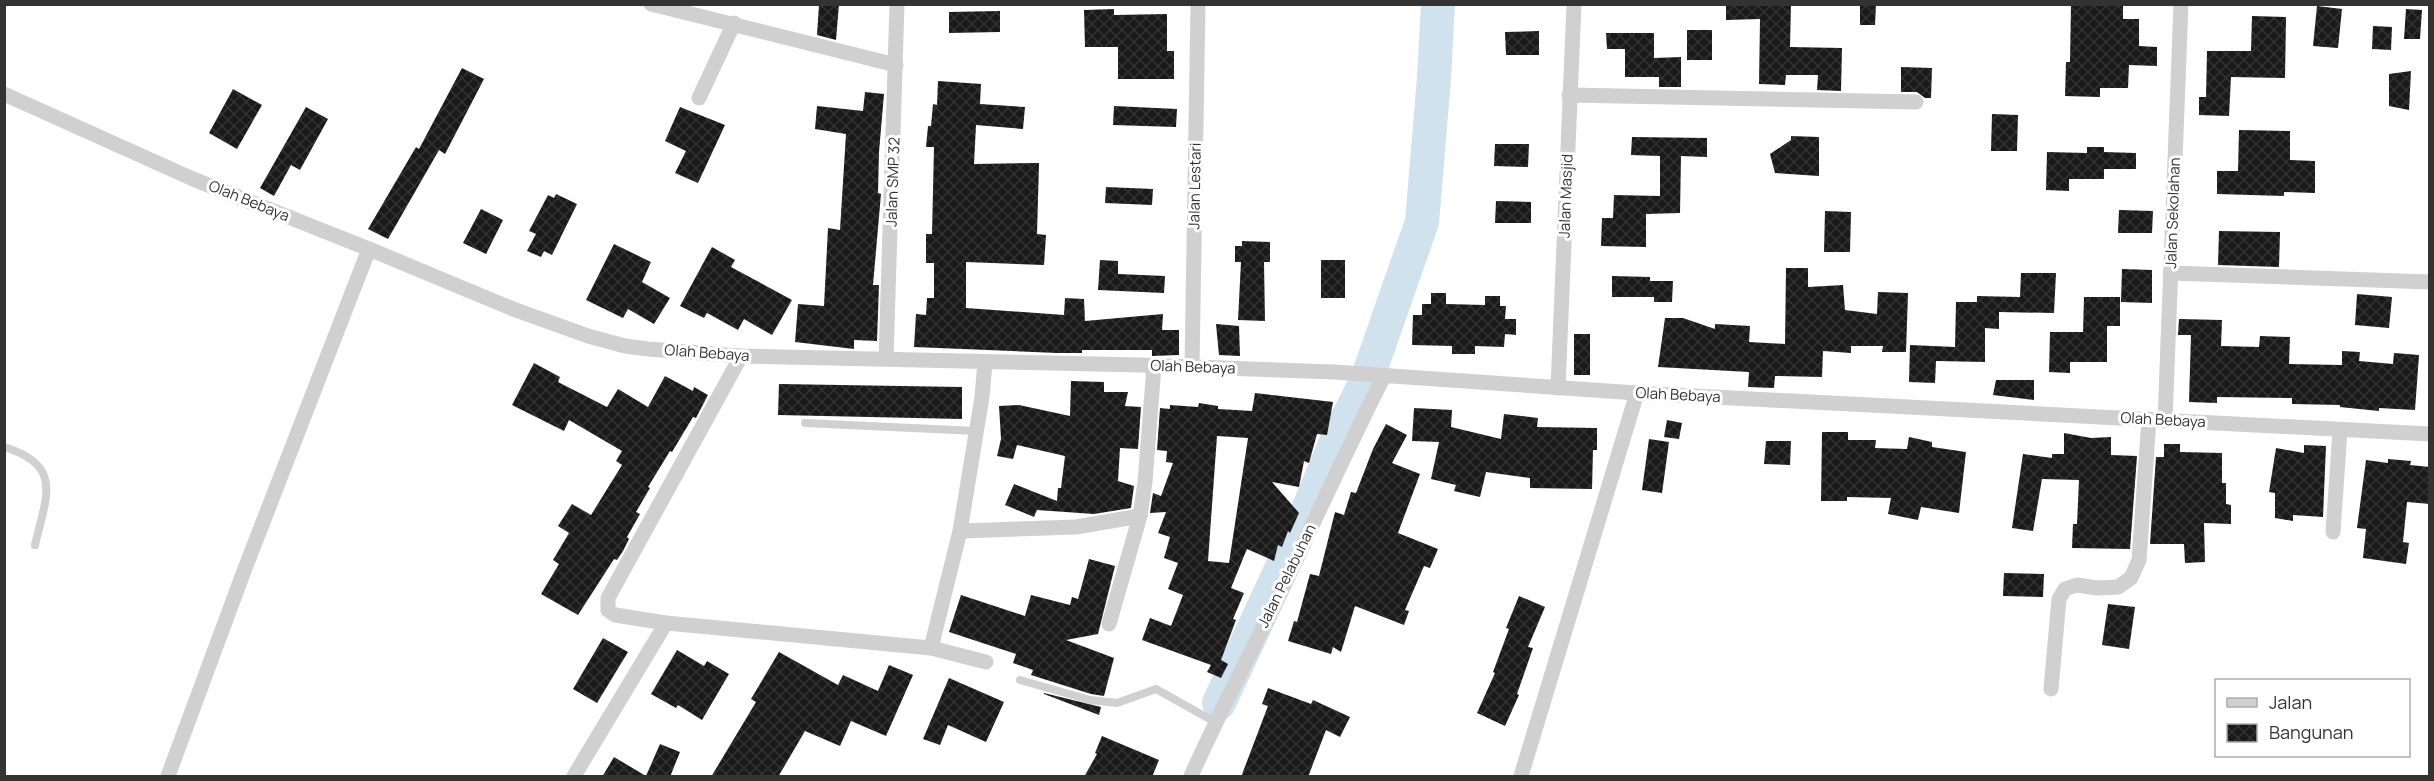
<svg xmlns="http://www.w3.org/2000/svg" width="2434" height="781" font-family="Manrope,sans-serif">
<style>
.lines{fill:none;stroke-linecap:round;stroke-linejoin:round}
.river{stroke:#cfe2ee;stroke-width:34}
.building{fill:url(#building-cross-hatch);fill-rule:evenodd}
.lane{stroke:#d0d0d0;stroke-width:8}
.street{stroke:#d0d0d0;stroke-width:15}
.labels{text-anchor:middle;stroke-width:6;stroke-linejoin:round;paint-order:stroke}
.street-label{font-size:15px;fill:#333;stroke:#fff}
</style>
<defs>
<pattern id="building-cross-hatch" width="8" height="8" patternUnits="userSpaceOnUse" patternTransform="scale(1.5)"><rect width="8" height="8" fill="#1a1a1a"/><path d="M0 0l8 8M0 8l8-8" fill="none" stroke="#333"/></pattern>
</defs>
<rect width="100%" height="100%" fill="#fff"/>
<g class="lines">
<path class="river" d="M1219 703 1303 522 1338 437 1366 382 1422 222 1434 78 1438 4"/>
</g>
<g class="building">
<path d="M819 4H839L836 40 817 35Z"/>
<path d="M1726 4H1791L1790 47 1842 48 1841 91 1817 90 1818 75H1786L1785 85 1759 84 1760 19 1726 20Z"/>
<path d="M1860 4H1876L1875 25H1860Z"/>
<path d="M2071 4H2123V19H2139V46L2157 47V66L2129 65 2128 88H2100V97L2065 96 2066 62H2070Z"/>
<path d="M2317 6 2342 9 2338 48 2313 46Z"/>
<path d="M1114 9V15L1167 14V51H1174V79H1118V47H1085L1084 10Z"/>
<path d="M2406 9 2422 10 2420 39H2404Z"/>
<path d="M1000 11V32L949 33V12Z"/>
<path d="M2252 16 2286 17 2285 78 2231 77 2229 116 2199 115V97H2206L2207 51H2251Z"/>
<path d="M2373 26 2392 27 2391 50 2372 49Z"/>
<rect x="1687" y="30" width="25" height="30"/>
<path d="M1539 31V55H1506L1505 32Z"/>
<path d="M1606 33H1654V58L1681 57V87H1659V77H1625V49H1607Z"/>
<path d="M1901 67 1932 68 1931 98H1925L1917 92H1901Z"/>
<path d="M462 68 484 79 445 154 439 150 388 239 368 229 416 147 419 149Z"/>
<path d="M2411 71 2409 110 2389 106V74Z"/>
<path d="M938 81 981 84 980 104 1025 107 1023 129 976 125 974 164 1039 163 1037 234 1046 235 1044 265 966 262V308L1064 315 1065 298 1084 299 1085 321 1163 314 1162 330H1179V355L1152 356V350H1082V353H1057L914 347 916 314 926 315 927 298H934V263H926V234H932L934 147H926L928 126H931L933 104 937 105Z"/>
<path d="M233 89 262 105 237 149 209 133Z"/>
<path d="M865 92 884 94 879 152 878 193 881 194 873 285H879L877 341 854 340V349L795 342 798 304 824 306 828 228 840 230 846 134 815 129 817 106 863 111Z"/>
<path d="M1114 106 1177 109 1176 127 1113 125Z"/>
<path d="M306 107 328 119 300 170 291 165 274 196 260 188Z"/>
<path d="M680 107 725 125 698 183 675 173 686 151 665 141Z"/>
<path d="M1992 114 2018 115 2017 151H1991Z"/>
<path d="M2239 130 2290 131V160L2315 161V193L2284 192V196L2217 194V171H2238Z"/>
<path d="M1791 136 1819 137V176L1775 173 1770 154 1791 140Z"/>
<path d="M1632 137 1707 138V157L1681 156 1680 213 1646 214V247L1601 246 1602 218H1613L1614 195 1660 196V156L1631 155Z"/>
<path d="M1495 144H1529L1528 167 1494 166Z"/>
<path d="M2087 147H2104V152L2136 153V169H2104V179H2069V191L2046 190 2047 152 2087 153Z"/>
<path d="M1106 187 1153 189 1152 205 1105 203Z"/>
<path d="M556 194 577 204 552 255 544 251 541 257 527 251 536 234 529 231 548 195 554 198Z"/>
<path d="M1496 201 1531 202V223H1495Z"/>
<path d="M481 209 503 220 486 254 463 243Z"/>
<path d="M2119 210 2153 211 2152 233H2118Z"/>
<path d="M1825 211 1851 212 1850 252H1824Z"/>
<path d="M2219 231 2280 232 2279 267 2218 265Z"/>
<path d="M1242 241 1270 242V262H1264L1265 321 1238 320 1241 262H1235V246H1242Z"/>
<path d="M614 244 651 262 642 282 670 298 654 324 628 309 623 318 586 300Z"/>
<path d="M712 247 735 260 731 267 792 300 772 335 744 319 738 330 707 313 704 318 680 306Z"/>
<path d="M1100 260 1118 261V274L1165 276 1164 293 1098 290Z"/>
<rect x="1321" y="260" width="24" height="38"/>
<path d="M1786 268H1808V287L1843 285 1845 310 1877 314 1878 292 1908 293 1906 352H1882L1883 346H1851V353L1823 351 1822 377 1775 376 1774 388 1748 387 1749 372 1658 367 1665 318H1683L1715 329V324L1750 326 1749 342 1785 344Z"/>
<path d="M2122 269 2152 270V303L2121 302Z"/>
<path d="M2021 273H2056L2054 313 1999 312V329L1985 328V362L1936 361 1935 383 1909 382 1910 345 1955 347 1956 302H1977V296L2020 297Z"/>
<path d="M1612 276 1650 277V281H1673L1672 302H1654V297H1612Z"/>
<path d="M1431 293H1446V304L1485 305V296H1500V306H1506L1505 319H1516V335L1505 334 1504 347 1475 346V354H1452V346L1412 345 1413 315H1422V304H1431Z"/>
<path d="M2357 294 2392 297 2389 328 2355 325Z"/>
<path d="M2084 297H2120V326H2107V362H2070V373L2049 372 2050 332H2083Z"/>
<path d="M2179 319 2222 320 2221 346 2259 347 2260 336 2290 337 2289 364 2342 365V351L2360 352 2359 361 2393 364 2394 353 2419 355 2415 410 2379 408V411L2340 407V405L2292 404V398L2217 397V403L2189 402 2191 335H2178Z"/>
<path d="M1216 324 1239 326 1240 356 1219 355Z"/>
<rect x="1574" y="334" width="16" height="41"/>
<path d="M534 363 560 377 558 382 607 407 618 389 648 407 665 376 693 391 694 387 708 395 696 418 693 417 672 452 670 451 648 487 650 488 636 512 640 514 627 537 629 539 623 551 617 560 614 559 578 615 541 594 559 564 553 560 569 533 558 526 572 504 591 515 622 465 616 461 622 451 569 420 564 431 512 405Z"/>
<path d="M1996 380H2034V400L1993 395Z"/>
<path d="M1071 381 1104 382V392H1128L1125 406 1141 407 1138 449 1120 448 1118 481 1134 486 1131 508 1094 514 1037 510 1034 517 1005 505 1014 484 1057 501 1058 488H1061L1065 456 1017 445 1013 459 997 456 1001 439 999 406 1019 405 1070 416Z"/>
<path d="M779 384 962 387V419L778 415Z"/>
<path d="M1255 393 1333 402 1327 435 1317 434 1309 463 1304 461 1299 487 1272 482 1299 513 1290 533 1288 531 1282 547 1278 545 1274 561 1247 549 1244 556 1231 588 1244 593 1233 619 1236 620 1221 660 1228 664 1221 678 1207 672 1211 665 1142 640 1150 618 1171 626 1183 595 1168 589 1178 563 1164 558 1170 537 1158 533 1166 512 1150 513 1153 493 1161 496 1173 463 1166 462 1167 451 1157 450 1160 408 1170 409V405L1198 407 1199 403 1218 406V409L1252 411ZM1217 436 1248 438 1229 563 1208 561Z"/>
<path d="M1414 408 1452 410 1451 427 1501 439 1504 414 1538 418 1537 427 1597 428V450H1593L1592 489 1530 488V478L1486 472 1480 497 1454 491 1456 485 1431 479 1439 442 1412 441Z"/>
<path d="M1667 420 1682 423 1679 439 1664 437Z"/>
<path d="M1386 424 1407 435 1392 463 1420 474 1398 533 1438 549 1430 568 1424 566 1405 610 1409 611 1404 625 1355 606 1341 652 1333 647 1331 654 1288 641 1294 621 1297 622 1310 574 1319 576 1335 512 1344 515 1351 492 1356 493 1373 449Z"/>
<path d="M1822 432H1848V440H1876L1875 448 1907 449 1909 437 1932 442V447L1966 452 1959 513 1921 507 1918 520 1888 514 1891 498 1847 497V501H1821Z"/>
<path d="M2064 433 2091 438 2111 437V455L2137 456 2130 549 2072 548 2073 524H2077L2079 480 2042 479 2033 531 2012 528 2023 454 2052 458V454H2064Z"/>
<path d="M1649 439 1669 442 1662 493 1642 490Z"/>
<path d="M1766 441H1791L1790 465 1764 464Z"/>
<path d="M2164 444H2180V452L2222 453V483H2226V504L2231 505V524L2204 523 2205 562 2185 563 2184 544H2150L2156 457H2164Z"/>
<path d="M2304 445 2326 446 2323 517 2293 515V521L2275 518V493L2269 492 2276 448 2304 453Z"/>
<path d="M2388 459 2411 461 2410 465 2430 467V504L2407 502 2403 542 2409 543 2406 564 2363 558 2366 529 2357 528 2366 460 2388 463Z"/>
<path d="M1089 559 1115 566 1098 634 1066 640 1114 658 1104 696 1091 694 1031 675 1033 670 1013 663 1016 654 949 632 961 595 1025 616 1031 595 1070 605 1072 597 1078 599Z"/>
<path d="M2004 573 2044 574 2043 597 2003 596Z"/>
<path d="M1519 596 1545 607 1528 647 1533 648 1517 694 1519 695 1505 726 1477 713 1495 673 1493 672 1509 629 1506 628Z"/>
<path d="M2108 604 2135 607 2129 649 2102 645Z"/>
<path d="M603 638 628 652 597 703 573 689Z"/>
<path d="M677 650 704 666 707 661 729 674 702 720 678 705 676 708 651 694Z"/>
<path d="M779 652 838 685 843 675 878 691 889 665 913 675 886 736 851 721 840 746 805 731 778 777H711L756 702 751 699Z"/>
<path d="M949 678 1004 702 986 742 948 725 940 745 923 739Z"/>
<path d="M1268 688 1311 704 1313 700 1350 717 1340 737 1326 730 1308 777H1241L1268 706 1262 704Z"/>
<path d="M1044 693 1101 707 1099 715 1044 694Z"/>
<path d="M1102 736 1159 760 1152 777H1084L1097 754 1095 753Z"/>
<path d="M660 744 680 752 670 777H602L614 757 646 776Z"/>
</g>
<g class="lines">
<g class="lane">
<path d="M805 423 976 431"/>
<path d="M4 447C64 465 46 497 35 545"/>
<path d="M1020 680 1090 700 1117 703 1156 689 1215 722"/>
</g>
<g class="street">
<path d="M651 4 896 65"/>
<path d="M4 94 193 179 369 249 513 309 588 336 625 346 648 349 741 356 1141 365 1334 372 1637 393 2430 434"/>
<path d="M1569 95 1916 102"/>
<path d="M699 98 734 23"/>
<path d="M2170 273 2430 282"/>
<path d="M741 356 608 598V610L615 615 666 623 931 648 986 662"/>
<path d="M886 359 897 4"/>
<path d="M1192 367 1198 4"/>
<path d="M1558 388 1574 4"/>
<path d="M2165 421 2181 4"/>
<path d="M960 531 1076 527 1140 516 1145 482 1154 366"/>
<path d="M2333 532 2340 430"/>
<path d="M1109 624 1140 516"/>
<path d="M931 648 960 531 982 397 985 362"/>
<path d="M2051 689 2059 599 2065 589 2077 585 2097 588 2118 587 2131 578 2139 560 2149 419"/>
<path d="M168 776 244 571 369 249"/>
<path d="M574 776 666 623"/>
<path d="M1191 776C1221 709 1255 645 1287 579 1319 511 1350 443 1384 376"/>
<path d="M1521 776 1637 393"/>
</g>
</g>
<g class="labels">
<g class="street-label">
<text transform="translate(893 182) rotate(-88)" y="5">Jalan SMP 32</text>
<text transform="translate(1195 186) rotate(-89)" y="5">Jalan Lestari</text>
<text transform="translate(1566 196) rotate(-88)" y="5">Jalan Masjid</text>
<text transform="translate(249 201) rotate(22)" y="5">Olah Bebaya</text>
<text transform="translate(2173 213) rotate(-88)" y="5">Jalan Sekolahan</text>
<text transform="translate(707 353) rotate(4)" y="5">Olah Bebaya</text>
<text transform="translate(1193 367) rotate(2)" y="5">Olah Bebaya</text>
<text transform="translate(1678 395) rotate(3)" y="5">Olah Bebaya</text>
<text transform="translate(2163 420) rotate(3)" y="5">Olah Bebaya</text>
<text transform="translate(1287 576) rotate(-64)" y="5">Jalan Pelabuhan</text>
</g>
</g>
<rect width="2434" height="781" fill="none" stroke="#333333" stroke-width="12"/>
<rect x="2215" y="679" width="195" height="78" fill="#ffffff" stroke="#adadad" stroke-width="1.5"/>
<rect x="2227" y="698" width="30" height="9" fill="#d0d0d0" stroke="#adadad" stroke-width="1.5"/>
<text x="2269" y="709" font-size="18" fill="#333333">Jalan</text>
<rect x="2227" y="724" width="30" height="18" fill="url(#building-cross-hatch)" stroke="#adadad" stroke-width="1.5"/>
<text x="2269" y="739" font-size="18" fill="#333333">Bangunan</text>
</svg>
